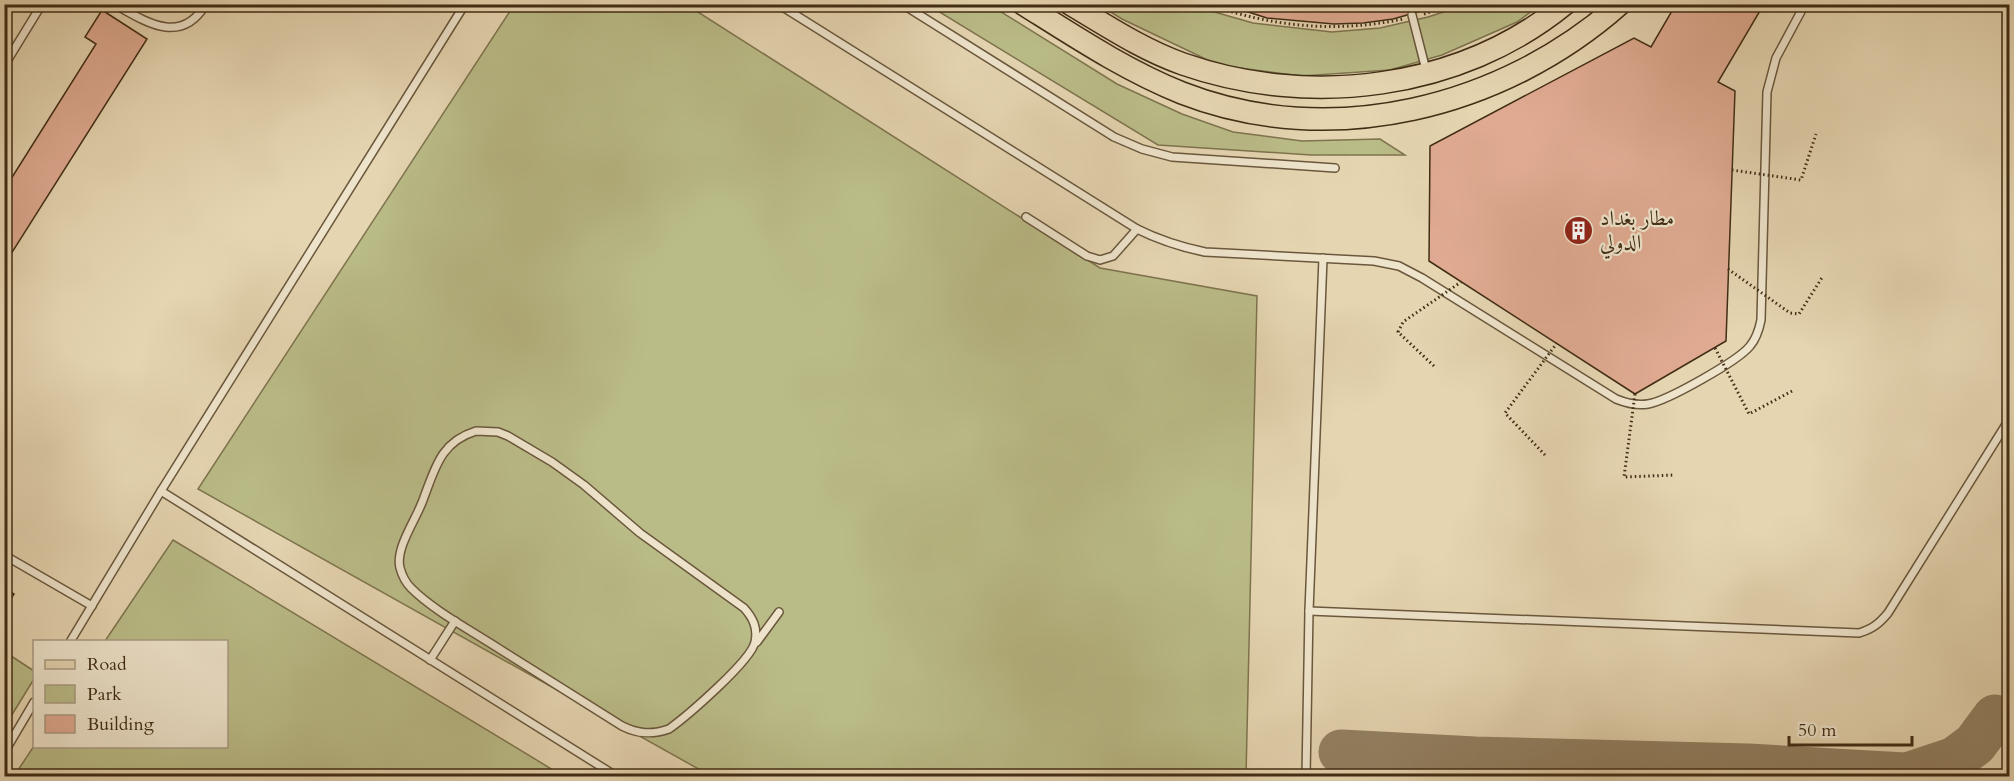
<svg xmlns="http://www.w3.org/2000/svg" width="2014" height="781" font-family="Cardo,Amiri,serif">
<style>
.green{fill:#babc88;stroke:#7e744e;stroke-width:1.5}
.lines{fill:none;stroke-linecap:round;stroke-linejoin:round}
.taxiway{stroke:#938163;stroke-width:45}
.building{fill:#dfaa91;stroke:#412d15;stroke-width:1.5}
.lane-casing{stroke:#6a573c;stroke-width:10}
.primary-casing{stroke:#412d15;stroke-width:24}
.path{stroke:#412d15;stroke-width:3;stroke-dasharray:1.5 3;stroke-linecap:butt}
.lane{stroke:#eee4cc;stroke-width:7}
.primary{stroke:#e5d5b1;stroke-width:21}
.path-bridge{stroke:#412d15;stroke-width:3;stroke-dasharray:1.5 3;stroke-linecap:butt}
.labels{text-anchor:middle;stroke-width:4.5;stroke-linejoin:round;paint-order:stroke}
.poi-label{font-size:21px;fill:#412d15;stroke:#eee4cc;text-anchor:start}
</style>
<rect width="100%" height="100%" fill="#e5d5b1"/>
<filter id="stains"><feTurbulence type="fractalNoise" baseFrequency=".00333" numOctaves="4"/><feColorMatrix values="0 0 0 0 .2 0 0 0 0 .09 0 0 0 0 .02 0 0 0 .5 -.17"/></filter>
<radialGradient id="worn" r=".72"><stop offset=".6" stop-color="#630" stop-opacity="0"/><stop offset="1" stop-color="#630" stop-opacity=".3"/></radialGradient>
<g class="green">
<path d="M514 5H687L1100 268 1257 296 1246 776H711L198 489Z"/>
<path d="M928 5H990L1117 84 1182 114 1233 132 1302 141 1380 139 1405 155H1311L1158 145Z"/>
<path d="M1099 5H1190L1253 23 1332 32 1380 28 1428 17 1465 5H1540L1517 22 1442 55 1390 70 1301 76 1218 65 1122 19Z"/>
<path d="M173 540 563 776H14L34 746H226V642L105 641Z"/>
<path d="M5 652 34 671V679L5 726Z"/>
</g>
<g class="lines">
<g class="taxiway">
<path d="M1341 752 1475 759 1748 766 1922 776"/>
<path d="M1907 775 1955 759 1975 744 1995 717"/>
</g>
</g>
<g class="building">
<path d="M1223 4H1446L1393 19 1363 23 1334 24 1267 18Z"/>
<path d="M1676 4H1764L1718 82 1735 91 1726 341 1635 394 1429 261 1430 146 1634 38 1651 47Z"/>
<path d="M102 10 147 39 4 265V190L96 44 85 37Z"/>
<path d="M4 588 14 594 4 610Z"/>
</g>
<g class="lines">
<defs>
<g id="lane">
<path d="M114 4C146 22 181 46 206 4"/>
<path d="M778 4 1137 229C1159 240 1181 247 1205 252L1374 261 1399 266 1422 278 1616 399C1626 403 1636 406 1648 404 1667 401 1738 361 1750 346 1756 339 1759 330 1761 320L1767 92 1776 58 1805 4"/>
<path d="M902 4 1114 137 1142 149 1172 157 1335 168"/>
<path d="M1412 15 1426 70"/>
<path d="M4 66 42 4"/>
<path d="M1026 217 1087 256 1100 260 1113 256 1137 229"/>
<path d="M476 431 498 432 508 436 552 462 584 485 640 533 744 608C753 618 758 628 755 642 751 661 687 716 669 729 652 735 638 734 622 726 578 698 534 671 490 643 465 627 432 609 411 588 406 583 402 575 400 568 395 548 416 520 423 500 435 469 440 442 476 431Z"/>
<path d="M161 491 616 776"/>
<path d="M4 555 92 606"/>
<path d="M1309 611 1859 633C1872 629 1879 624 1888 613L2010 418"/>
<path d="M70 642 161 491 465 4"/>
<path d="M757 642 779 612"/>
<path d="M430 660 455 621"/>
<path d="M4 753 34 702"/>
<path d="M1306 776 1309 611 1323 258"/>
</g>
<g id="primary">
<path d="M1023 4C1074 36 1125 70 1182 93 1331 151 1503 108 1620 4"/>
<path d="M1070 4C1107 26 1143 50 1183 64 1309 108 1460 90 1565 4"/>
</g>
</defs>
<use href="#lane" class="lane-casing"/>
<use href="#primary" class="primary-casing"/>
<g class="path">
<path d="M1210 5C1275 27 1336 33 1403 19"/>
<path d="M1424 14 1454 4"/>
</g>
<use href="#lane" class="lane"/>
<use href="#primary" class="primary"/>
<g class="path-bridge">
<path d="M1732 170 1801 180 1816 134"/>
<path d="M1728 269 1790 313 1799 314 1823 276"/>
<path d="M1715 348 1749 414 1794 390"/>
<path d="M1434 366 1398 332 1403 322 1461 282"/>
<path d="M1635 394 1624 477 1675 475"/>
<path d="M1545 455 1505 413 1557 343"/>
</g>
</g>
<defs>
<symbol id="building-disc" viewBox="-11 -11 22 22"><circle r="9.5" fill="#8f2418" stroke="#eee4cc"/><path d="M-4-6H4V6H1V3H-1V6H-4ZM-2.5-4.3h1.7v1.8h-1.7ZM.8-4.3h1.7v1.8H.8ZM-2.5-1h1.7V.8h-1.7ZM.8-1h1.7V.8H.8Z" fill="#fff"/></symbol>
</defs>
<g fill-rule="evenodd">
<use href="#building-disc" x="1562" y="214" width="33" height="33"/>
</g>
<g class="labels">
<g class="poi-label">
<text x="1600" y="225">مطار بغداد<tspan x="1600" dy="24">الدولي</tspan></text>
</g>
</g>
<rect width="2014" height="781" fill="none" stroke="#e5d5b1" stroke-width="24"/>
<rect x="6" y="6" width="2002" height="769" fill="none" stroke="#412d15" stroke-width="3"/>
<rect x="12" y="12" width="1990" height="757" fill="none" stroke="#412d15" stroke-width="1.5"/>
<rect x="33" y="640" width="195" height="108" fill="#eee4cc" stroke="#a99b83" stroke-width="1.5"/>
<rect x="45" y="660" width="30" height="9" fill="#e5d5b1" stroke="#a99b83" stroke-width="1.5"/>
<text x="87" y="670" font-size="18" fill="#412d15">Road</text>
<rect x="45" y="685" width="30" height="18" fill="#babc88" stroke="#a99b83" stroke-width="1.5"/>
<text x="87" y="700" font-size="18" fill="#412d15">Park</text>
<rect x="45" y="715" width="30" height="18" fill="#dfaa91" stroke="#a99b83" stroke-width="1.5"/>
<text x="87" y="730" font-size="18" fill="#412d15">Building</text>
<path d="M1789 736v9h123v-9" fill="none" stroke="#412d15" stroke-width="3"/>
<text x="1798" y="736" font-size="18" fill="#412d15" stroke="#eee4cc" stroke-width="4.5" paint-order="stroke">50 m</text>
<rect width="100%" height="100%" filter="url(#stains)"/>
<rect width="100%" height="100%" fill="url(#worn)"/>
</svg>
